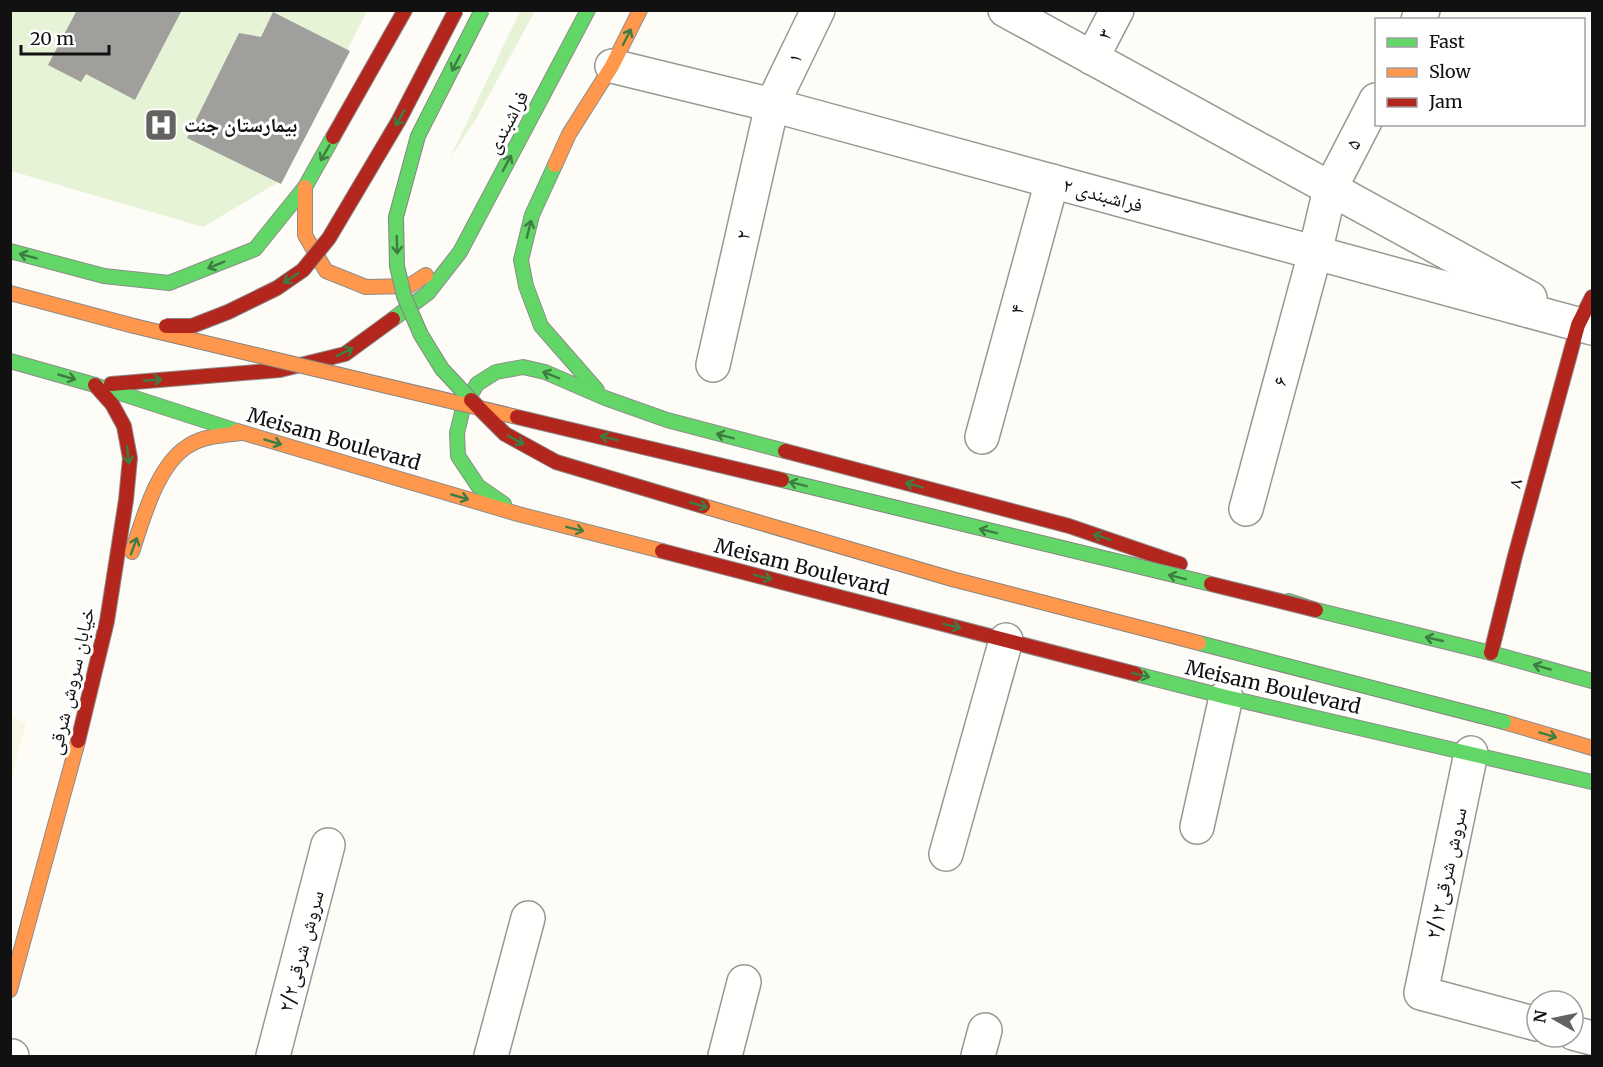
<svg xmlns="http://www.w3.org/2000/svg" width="1603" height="1067" font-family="Merriweather,'Noto Naskh Arabic',serif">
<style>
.farmland{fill:#f9f7e4}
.green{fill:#e7f3d7}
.building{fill:#a19f9c}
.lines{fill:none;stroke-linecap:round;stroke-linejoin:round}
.street-casing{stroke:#979795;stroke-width:36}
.fast-casing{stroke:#8e8d8b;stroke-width:16}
.slow-casing{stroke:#8e8d8b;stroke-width:16}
.jam-casing{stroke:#8e8d8b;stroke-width:16}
.street{stroke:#fffffe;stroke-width:33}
.fast{stroke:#63d668;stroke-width:14}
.slow{stroke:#ff974d;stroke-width:14}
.jam{stroke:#b3261e;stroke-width:14}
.fast-bridge-casing{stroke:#858482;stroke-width:16;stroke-linecap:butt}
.slow-bridge-casing{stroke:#858482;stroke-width:16;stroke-linecap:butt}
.jam-bridge-casing{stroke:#858482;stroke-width:16;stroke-linecap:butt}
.fast-bridge{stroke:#63d668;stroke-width:14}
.slow-bridge{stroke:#ff974d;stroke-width:14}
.jam-bridge{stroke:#b3261e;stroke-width:14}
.oneway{stroke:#3e7d41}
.labels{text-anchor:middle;stroke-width:6;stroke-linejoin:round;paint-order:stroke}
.street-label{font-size:20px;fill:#111;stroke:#fff}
.poi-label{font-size:20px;font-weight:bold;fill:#111;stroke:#fff;text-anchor:start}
</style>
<rect width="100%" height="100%" fill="#fdfcf7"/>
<path class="farmland" d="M11 717 26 723 11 779V716Z"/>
<g class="green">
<path d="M10 11H367L282 180 203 227 11 171Z"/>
<path d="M520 11H535L476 119 450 158Z"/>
</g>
<g class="building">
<path d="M77 10H182L135 100 86 74 81 82 48 65Z"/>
<path d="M273 12 350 51 281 184 187 138 239 33 261 37Z"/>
</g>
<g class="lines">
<defs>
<g id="street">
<path d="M1005 10 1530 298"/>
<path d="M1418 20 1423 10"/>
<path d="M1092 58 1117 10"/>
<path d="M612 66 772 105 1592 328"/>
<path d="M713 365 772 105 818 10"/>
<path d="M982 437 1052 181"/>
<path d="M1246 509 1315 253 1330 189 1376 100"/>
<path d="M1471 753 1421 993 1537 1024"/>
<path d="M1197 827 1226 697"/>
<path d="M946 854 1006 640"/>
<path d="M1573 1033 1592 1038"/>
<path d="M10 1056H12"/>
<path d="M273 1056 328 845"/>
<path d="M491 1056 528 918"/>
<path d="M725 1056 744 982"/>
<path d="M978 1056 985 1030"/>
</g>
<g id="fast">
<path d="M555 165 532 215 521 260 526 286 541 326 597 390"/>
<path d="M10 251 104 276 169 283 255 249 305 187 333 137"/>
<path d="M393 319 428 293 460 252 588 10"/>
<path d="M10 361 95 385 237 431"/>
<path d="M504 504 478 486 458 456 457 433 463 408 477 384 496 372 523 367 545 372 605 398 667 420 785 451"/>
<path d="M1289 601 1316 610 1491 653 1592 681"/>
<path d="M1136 674 1226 697 1592 782"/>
</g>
<g id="slow">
<path d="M555 165 569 134 612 66 640 10"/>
<path d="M305 187V235L326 271 366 287 409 286 426 275"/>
<path d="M10 293 134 326"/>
<path d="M237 431 518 514 662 551"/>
<path d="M132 552C143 519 157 465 188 446 203 436 224 435 242 433"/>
<path d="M1504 722 1592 748"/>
<path d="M10 990 78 741"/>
</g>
<g id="jam">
<path d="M333 137 405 10"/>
<path d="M111 384 280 370 345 354 393 319"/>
<path d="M785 451 1069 526 1180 564"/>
<path d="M662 551 1136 674"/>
<path d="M1491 653 1515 556 1578 325 1592 297"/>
<path d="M78 741 107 621 126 500 130 458 124 426 112 404 95 385"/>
</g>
</defs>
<use href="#street" class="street-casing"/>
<use href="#fast" class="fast-casing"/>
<use href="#slow" class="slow-casing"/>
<use href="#jam" class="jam-casing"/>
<use href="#street" class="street"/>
<use href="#fast" class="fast"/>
<use href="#slow" class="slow"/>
<use href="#jam" class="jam"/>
<defs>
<g id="fast-bridge">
<path d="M471 400 442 369 421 335 404 296 397 266 396 217 418 136 482 10"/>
<path d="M782 480 1211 584"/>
<path d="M1199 643 1504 722"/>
</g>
<g id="slow-bridge">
<path d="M134 326 517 417"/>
<path d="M703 506 952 579 1199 643"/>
</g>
<g id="jam-bridge">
<path d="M166 326H192L228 312 277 288 303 270 329 238 399 120 456 10"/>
<path d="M471 400 505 434 556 462 703 506"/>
<path d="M517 417 782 480"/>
<path d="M1211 584 1316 610"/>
</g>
</defs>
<use href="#fast-bridge" class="fast-bridge-casing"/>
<use href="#slow-bridge" class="slow-bridge-casing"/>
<use href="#jam-bridge" class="jam-bridge-casing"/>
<use href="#fast-bridge" class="fast-bridge"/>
<use href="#slow-bridge" class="slow-bridge"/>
<use href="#jam-bridge" class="jam-bridge"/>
</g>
<defs><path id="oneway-shaft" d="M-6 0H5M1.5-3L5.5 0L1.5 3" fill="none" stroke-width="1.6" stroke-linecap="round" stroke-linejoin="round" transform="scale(1.5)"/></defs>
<g class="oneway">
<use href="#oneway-shaft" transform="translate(627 37) rotate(-63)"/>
<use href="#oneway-shaft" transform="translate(456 63) rotate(117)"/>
<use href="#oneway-shaft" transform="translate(400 118) rotate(119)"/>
<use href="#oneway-shaft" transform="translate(325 153) rotate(120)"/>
<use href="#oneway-shaft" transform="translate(507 163) rotate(-62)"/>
<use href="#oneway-shaft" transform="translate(529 229) rotate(-76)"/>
<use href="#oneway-shaft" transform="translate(397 245) rotate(88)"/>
<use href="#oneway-shaft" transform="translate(28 256) rotate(-165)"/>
<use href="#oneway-shaft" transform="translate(216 265) rotate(158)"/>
<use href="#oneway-shaft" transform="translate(291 278) rotate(146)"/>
<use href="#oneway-shaft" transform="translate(345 352) rotate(-26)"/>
<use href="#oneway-shaft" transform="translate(551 375) rotate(-158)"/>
<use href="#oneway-shaft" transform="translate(67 377) rotate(16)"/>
<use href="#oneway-shaft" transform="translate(153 380) rotate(-5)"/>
<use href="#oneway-shaft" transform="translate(725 436) rotate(-165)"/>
<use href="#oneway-shaft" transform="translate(609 438) rotate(-167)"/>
<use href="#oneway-shaft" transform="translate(516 440) rotate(29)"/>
<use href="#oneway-shaft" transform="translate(273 442) rotate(16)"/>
<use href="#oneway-shaft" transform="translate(128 455) rotate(84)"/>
<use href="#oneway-shaft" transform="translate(798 484) rotate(-166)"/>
<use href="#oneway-shaft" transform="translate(914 485) rotate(-165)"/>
<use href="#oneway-shaft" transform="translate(460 497) rotate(16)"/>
<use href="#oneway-shaft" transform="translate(699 505) rotate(16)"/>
<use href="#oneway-shaft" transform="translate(575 529) rotate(14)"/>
<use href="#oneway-shaft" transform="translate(988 531) rotate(-166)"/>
<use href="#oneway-shaft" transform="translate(1102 537) rotate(-161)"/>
<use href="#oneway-shaft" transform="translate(134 546) rotate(-70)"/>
<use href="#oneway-shaft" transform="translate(763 577) rotate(14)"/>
<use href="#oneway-shaft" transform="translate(1177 577) rotate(-166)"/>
<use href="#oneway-shaft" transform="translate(952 626) rotate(14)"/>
<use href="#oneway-shaft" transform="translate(1434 639) rotate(-167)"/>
<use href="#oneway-shaft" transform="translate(1542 667) rotate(-164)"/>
<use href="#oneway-shaft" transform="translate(1141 675) rotate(14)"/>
<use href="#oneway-shaft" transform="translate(1548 735) rotate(17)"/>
</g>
<defs>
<symbol id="hospital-square" viewBox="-11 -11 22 22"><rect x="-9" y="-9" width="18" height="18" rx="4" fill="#646362" stroke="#fff"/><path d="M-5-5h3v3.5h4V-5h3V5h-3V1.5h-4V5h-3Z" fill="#fff"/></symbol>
</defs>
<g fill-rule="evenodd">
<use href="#hospital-square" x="142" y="106" width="38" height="38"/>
</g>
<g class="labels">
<g class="street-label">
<text transform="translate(1105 34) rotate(-62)" y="7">۳</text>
<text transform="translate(795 58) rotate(-64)" y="7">۱</text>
<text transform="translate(507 122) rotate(-62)" y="7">فراشبندی</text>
<text transform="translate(1353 144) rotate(-63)" y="7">۵</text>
<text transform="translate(1103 195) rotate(15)" y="7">۲ فراشبندی</text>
<text transform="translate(743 235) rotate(-77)" y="7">۲</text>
<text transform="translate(1017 309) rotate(-75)" y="7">۴</text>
<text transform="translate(1280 381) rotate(-75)" y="7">۶</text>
<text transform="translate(334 439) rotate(16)" y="7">Meisam Boulevard</text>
<text transform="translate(1515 483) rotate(-75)" y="7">۸</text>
<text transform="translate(802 567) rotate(14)" y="7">Meisam Boulevard</text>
<text transform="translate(71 681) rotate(-77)" y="7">خیابان سروش شرقی</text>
<text transform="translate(1273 687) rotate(13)" y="7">Meisam Boulevard</text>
<text transform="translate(1446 873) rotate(-78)" y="7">سروش شرقی۲/۱۲</text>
<text transform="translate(301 951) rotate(-75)" y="7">سروش شرقی۲/۲</text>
</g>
<g class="poi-label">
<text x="184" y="132">بیمارستان جنت</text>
</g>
</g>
<rect width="1603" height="1067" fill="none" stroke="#111111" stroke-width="24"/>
<rect x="1375" y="18" width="210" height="108" fill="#ffffff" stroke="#a0a0a0" stroke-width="1.5"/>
<rect x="1387" y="38" width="30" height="9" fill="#63d668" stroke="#a0a0a0" stroke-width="1.5"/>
<text x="1429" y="48" font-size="18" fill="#111111">Fast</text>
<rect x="1387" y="68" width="30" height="9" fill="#ff974d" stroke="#a0a0a0" stroke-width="1.5"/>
<text x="1429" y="78" font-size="18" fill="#111111">Slow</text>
<rect x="1387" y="98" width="30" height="9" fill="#b3261e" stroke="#a0a0a0" stroke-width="1.5"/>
<text x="1429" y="108" font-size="18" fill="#111111">Jam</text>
<g transform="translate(1555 1019) rotate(279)"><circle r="28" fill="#ffffff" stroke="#a0a0a0" stroke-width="1.5"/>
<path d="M0-4.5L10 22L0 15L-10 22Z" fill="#646362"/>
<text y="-9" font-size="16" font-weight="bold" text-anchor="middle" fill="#111111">N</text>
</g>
<path d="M21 45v9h88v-9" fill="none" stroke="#111111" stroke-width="3"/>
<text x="30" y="45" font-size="18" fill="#111111" stroke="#ffffff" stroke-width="4.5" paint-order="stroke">20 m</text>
</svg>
